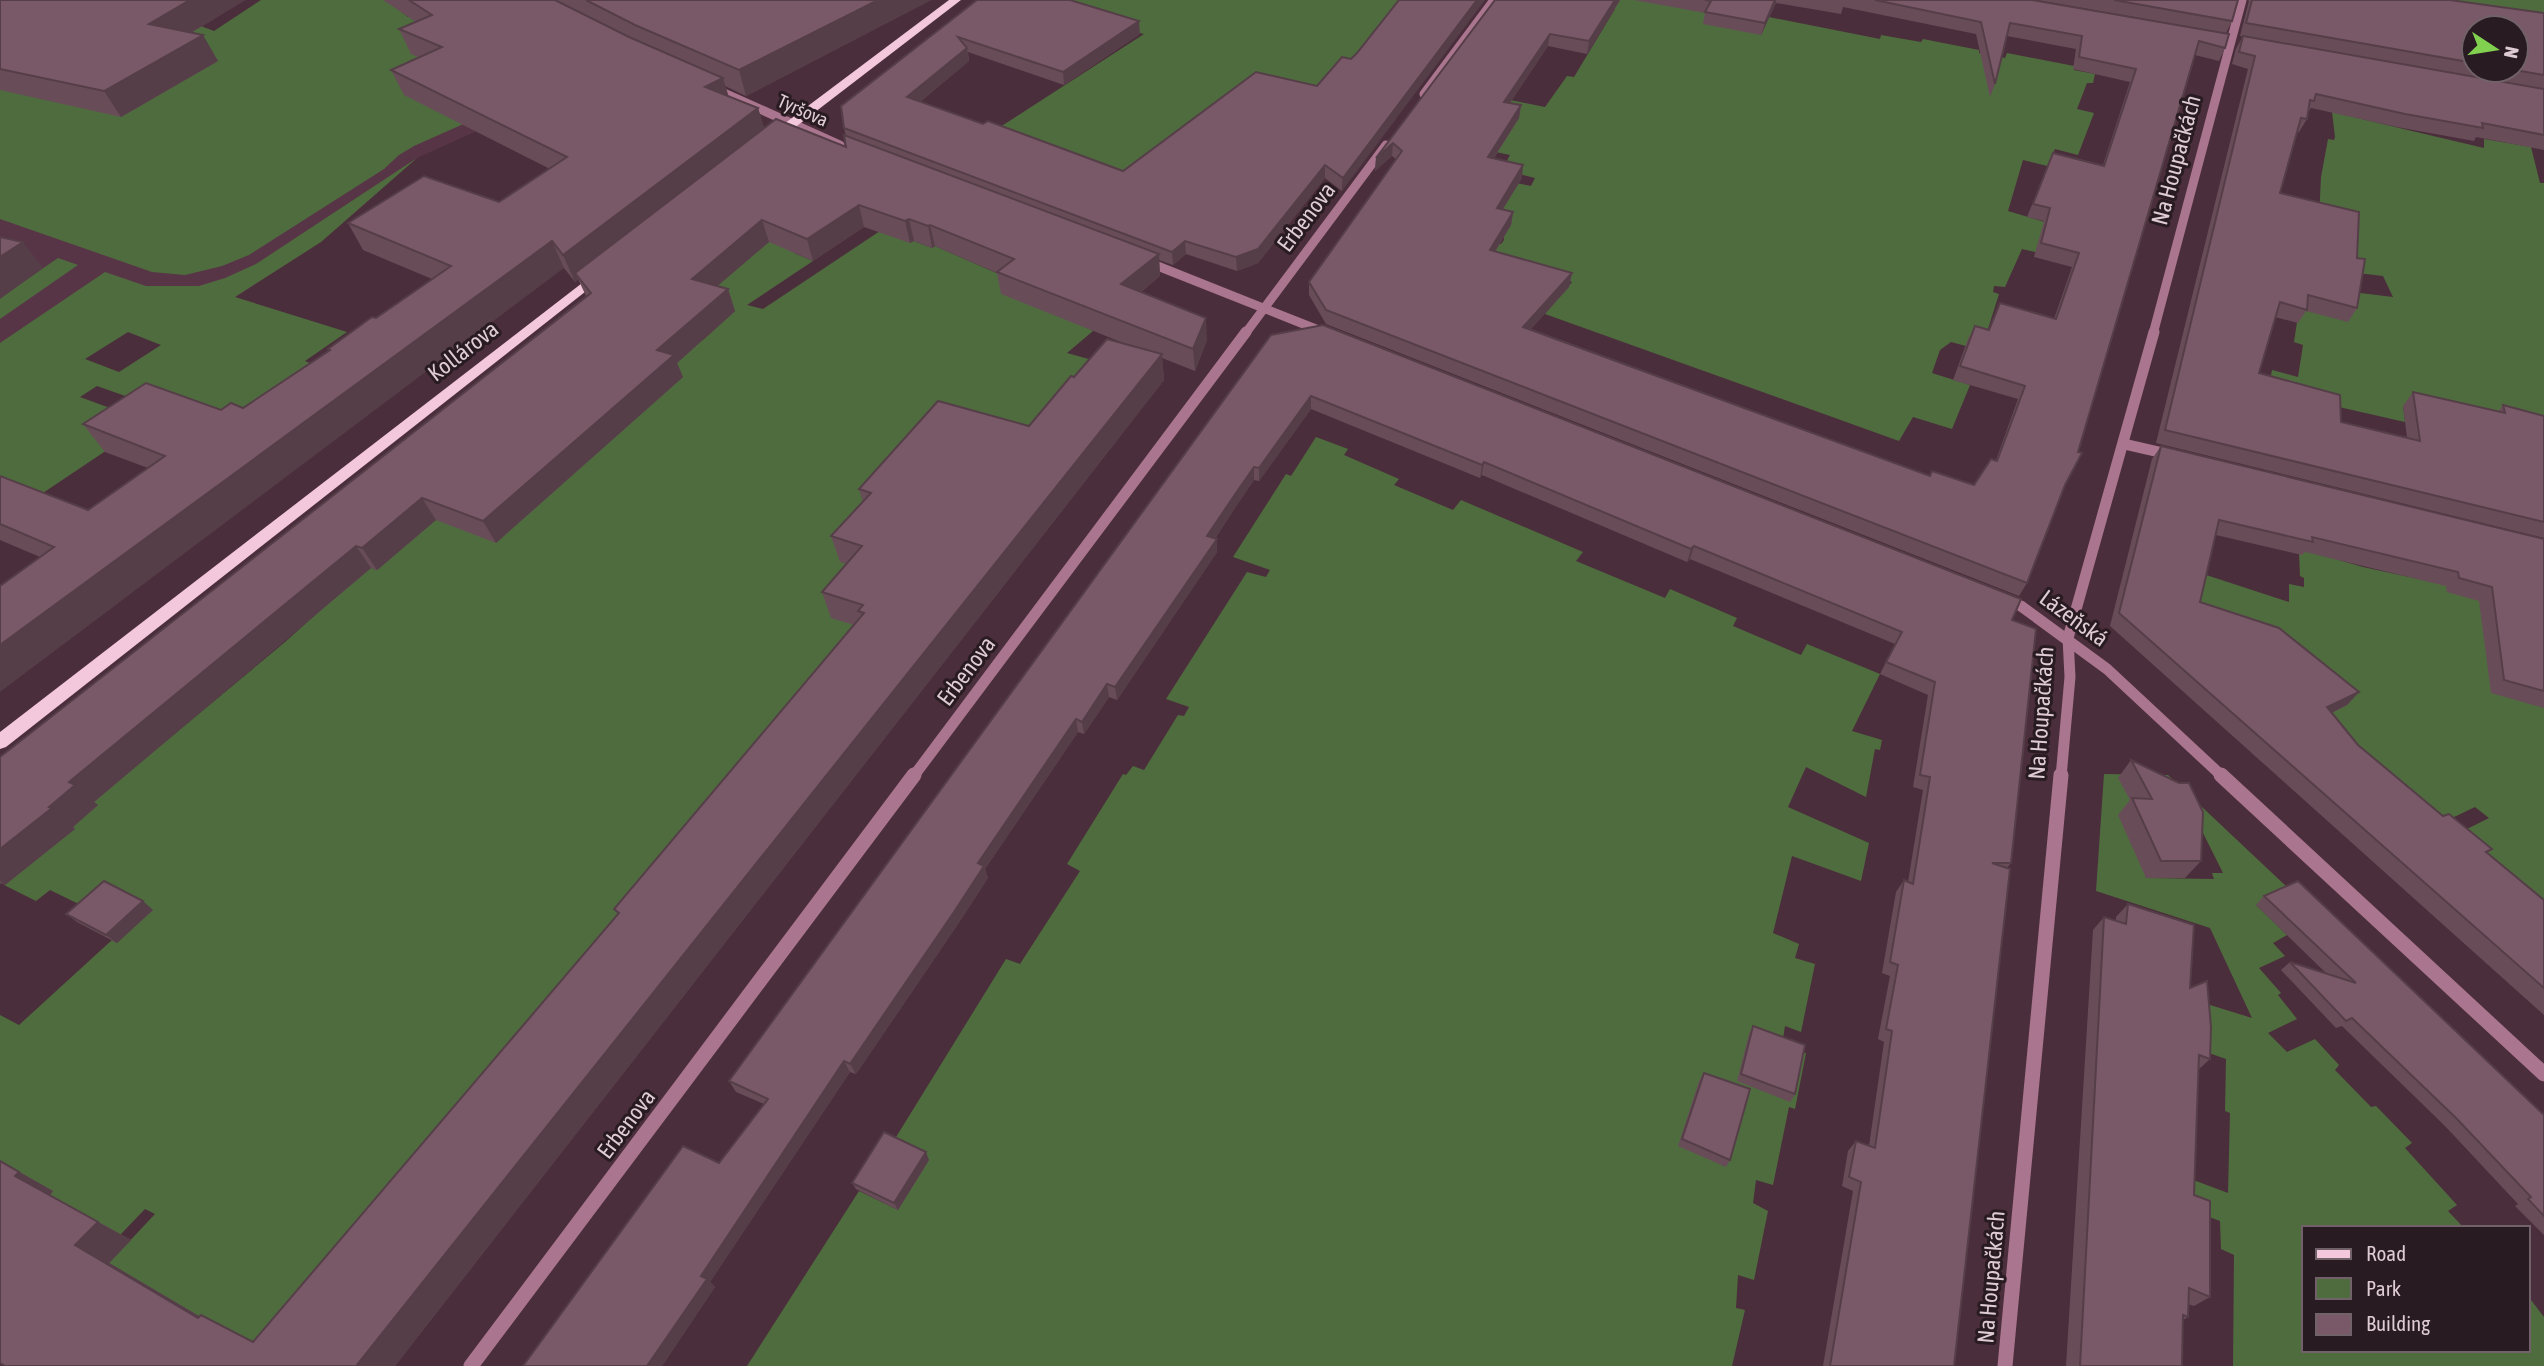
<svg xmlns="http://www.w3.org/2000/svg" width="2544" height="1366" font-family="'Asap Condensed',sans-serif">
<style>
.built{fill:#583546}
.green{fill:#4f6c3f;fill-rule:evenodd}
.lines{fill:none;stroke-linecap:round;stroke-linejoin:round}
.minor-far2{stroke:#aa758e;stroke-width:9}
.minor-far1{stroke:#aa758e;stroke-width:11}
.minor{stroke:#aa758e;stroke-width:15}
.major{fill:#f4c8dc;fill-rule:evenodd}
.wall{fill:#684d59;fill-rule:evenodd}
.shaded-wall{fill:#553e48}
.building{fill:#795967;stroke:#553e48;stroke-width:2}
.labels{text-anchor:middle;stroke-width:6;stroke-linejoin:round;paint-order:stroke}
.far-street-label{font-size:19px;fill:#decbd3;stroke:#281b21}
.street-label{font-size:23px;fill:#decbd3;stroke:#281b21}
</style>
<rect width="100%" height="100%" fill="#4b2e3b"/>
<path class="built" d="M553 84 565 91 417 158 321 242 162 344 128 332 0 411V207L240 254 414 145Z"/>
<g class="green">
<path d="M0 0 198 25 214 31 261 0H397L399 10 408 17 420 12 553 84 414 146 399 155 384 169 249 255 222 266 185 275 152 272 0 219Z"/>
<path d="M1059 0H1407L1334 78 1123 185 1000 127 1144 34 1044 11Z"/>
<path d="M1606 0H1711L1761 35 1769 17 1880 39 1881 35 1921 42 1923 39 1979 50V53L2005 58 2007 53 2074 66V70L2095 74 2093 83H2087L2077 109 2094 113 2078 155 2055 149 2052 155 2072 172 2023 160 2008 211 2045 222 2052 256 2022 249 2005 287 1994 286 1993 292 1999 294 1987 332 1966 346 1951 342 1940 350 1932 373 1970 385 1952 429 1913 417 1899 441 1545 314 1572 282 1512 268 1448 231 1501 244 1504 240 1502 180 1531 186 1535 178 1502 170 1510 155 1491 151 1501 114 1510 100 1545 107 1567 76 1574 77 1615 9Z"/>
<path d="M2363 0H2544V30Z"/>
<path d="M2332 112 2484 148V139L2531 147 2540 183H2544V431L2403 406 2405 422 2268 391 2272 370 2298 377 2303 345 2294 342 2299 309 2352 292 2393 297 2383 276 2298 266 2319 218 2321 177 2328 139 2334 140 2335 137Z"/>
<path d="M417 158 321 242 235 297 347 332 305 361 317 366 241 437 97 386 80 397 186 436 113 446 28 503 0 491V343L105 272 146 286H199L225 278 256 264ZM128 332 161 345 119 372 85 359Z"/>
<path d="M795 217 794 253 813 261 747 305 763 309 883 229 932 248 935 246 1017 282 1093 331 1067 353 1110 365 276 1366 229 1334 109 1263 155 1214 145 1209 99 1257 50 1195 0 1161V1015L19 1025 112 940 117 943 152 910H91L50 890 36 901 4 885 73 827 92 803 285 642 369 567 377 570 660 327 703 340 735 311 693 299 729 272 732 273Z"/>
<path d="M58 258 78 265 0 319V298Z"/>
<path d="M1316 437 1348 449 1344 455 1399 479 1394 485 1453 510 1461 500 1583 552 1576 561 1665 598 1670 589 1737 618 1733 626 1801 655 1807 644 1880 674 1852 731 1882 740 1880 750 1875 749 1866 797 1806 767 1788 807 1869 843 1861 881 1792 856 1773 933 1799 944 1795 958 1815 964 1801 1032 1785 1026 1782 1045 1800 1053H1806L1795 1109 1789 1107 1773 1185 1756 1180 1753 1203 1768 1211 1754 1280 1738 1275 1736 1308 1745 1310 1732 1366H747L859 1191 898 1210 893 1142 1006 959 1020 964 1080 871 1067 864 1123 774 1126 775 1133 766 1144 770 1178 715 1184 716 1189 707 1166 699 1247 572 1266 577 1270 570 1233 557 1286 474 1291 476Z"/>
<path d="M2287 545 2363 567 2446 585 2534 615 2544 708V928L2449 838 2489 818 2475 807 2429 829 2307 724 2346 705 2181 613 2197 572 2289 602V584L2304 587V578L2300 576 2299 552Z"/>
<path d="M2104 774 2168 775 2289 889 2256 905 2287 935 2273 943 2285 956 2259 968 2281 993 2278 995 2297 1019 2268 1033 2287 1052 2315 1039 2339 1065 2335 1070 2371 1107 2376 1106 2412 1143 2405 1148 2457 1205 2448 1211 2464 1228H2304V1350H2528V1296L2544 1317V1366H2233L2234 1255 2221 1249 2220 1221 2152 1196 2156 1166 2228 1193 2230 1113 2225 1111 2226 1059 2183 1044 2194 1000 2252 1018 2210 928 2096 891ZM2130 800 2195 817 2223 873H2212L2214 879 2146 878Z"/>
</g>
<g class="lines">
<g class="minor-far2">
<path d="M713 88 840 145"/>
<path d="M1424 94 1494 0"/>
<path d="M1145 261 1326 333"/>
<path d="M1245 334 1386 145"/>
<path d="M2153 334 2242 0"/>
</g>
<g class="minor-far1">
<path d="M1323 332 1326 333"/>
<path d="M2124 444 2172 455"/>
<path d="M2004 599 2021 606 2107 669 2223 777"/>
<path d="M913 777 1246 332"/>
<path d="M2061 777 2070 677 2068 638 2154 332"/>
</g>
<g class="minor">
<path d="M2221 775 2544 1074"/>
<path d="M471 1366 914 775"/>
<path d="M2005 1366 2061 775"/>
</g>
<g class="major">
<path d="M949 0H961L776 142H768V136Z"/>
<path d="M599 270 604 271V277L6 747 0 749V732Z"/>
</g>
</g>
<g class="wall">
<path d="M0 0H245L191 33 218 61 121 117 0 90Z"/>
<path d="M383 0H931L746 96 725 86 728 96 758 108 764 128 846 147V136L844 128 977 0 1140 34 1064 85 968 52 969 61 920 102 983 124 1123 171 1317 86 1351 59 1342 191 1325 178 1258 263 1237 271 1186 254 1173 265 1159 260 1160 276 1141 292 1207 340 1195 371 1162 358 1164 380 395 1366H5L0 1161 53 1191 50 1195 131 1240 109 1263 199 1316 253 1342 618 914 614 909 854 625 831 618 822 592 846 564 840 562 831 536 863 502 859 489 1029 426 1074 377 1131 346 1001 294 997 273 935 246 932 248 914 241 910 243 864 227 813 261 769 242 717 286 728 289 735 311 677 363 683 377 496 543 436 520 377 570 371 568 94 802 98 805 73 827 75 829 5 885 1 883 0 884V757L586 296 578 279 575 282 564 268 40 557 0 540V476L88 510 148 468 105 452 83 424 243 408 329 350 328 349 376 318 432 279 363 250 348 223 499 202 550 169 404 95 391 70 418 57 411 54 399 29 416 22Z"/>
<path d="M1495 0H1620L1587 54 1548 46 1510 103 1521 105 1519 118 1494 158 1522 178 1502 210 1513 212 1511 225 1495 252 1572 273 1569 287 1531 329 1930 476 1974 485 1996 460 2018 399 1953 380 1968 339 1975 326 1989 329 2000 303 2054 319 2072 267 2034 257 2044 221 2027 217 2053 153 2103 165 2130 82 2073 69 2076 49 2007 36 1995 84 1990 97 1976 34 1843 7 1841 14 1776 3 1761 35 1703 24 1705 13 1634 0H2032L2225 48 2219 61 2195 55 2065 485 2027 583 2019 596 1326 324 1309 295V282L1396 159 1392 156 1375 171 1376 158Z"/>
<path d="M2037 0H2238L2232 21 2226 33Z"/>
<path d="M2248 0H2450L2544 13V150L2476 137 2474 141 2397 127 2311 108 2309 111 2307 119 2299 132H2297L2280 193 2357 258V308L2348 322 2306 311 2298 323 2275 317 2259 373 2341 422 2407 437 2403 406 2413 392 2498 412 2503 405 2544 416V538L2156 443 2248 69 2232 64 2236 49 2243 36 2317 49 2240 36 2249 1ZM2474 28 2516 70H2474Z"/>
<path d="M1271 335 2012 620 2011 863 2007 868 1954 1366H1823L1853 1191 1842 1186 1848 1151 1856 1141 1869 1146 1884 1042 1878 1039 1890 976 1882 973 1896 892 1904 880 1908 882 1923 790 1913 787 1928 695 1880 674 1895 644 1690 559 1687 562 1482 475 1480 478 1311 409 1259 481 1254 480 1236 506 1215 539H1217V552L1117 700 1109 697 1084 734 1078 732 985 869 988 878 958 924 856 1074 850 1072 710 1282 715 1287 662 1366H523L719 1163 764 1104 736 1092 729 1081Z"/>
<path d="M2161 446 2544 539V708L2491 693 2479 601 2447 592 2446 586 2305 552 2302 555 2216 535 2200 602 2359 692 2347 705 2332 713 2358 745 2443 816 2492 849 2487 853 2544 900V1015L2110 626 2152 459Z"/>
<path d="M2131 760 2201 861 2185 878H2146L2118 815 2130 800 2118 778Z"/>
<path d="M2264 896 2544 1115V1235L2515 1206 2518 1204 2445 1126 2342 1026 2336 1028 2281 970 2290 962 2328 975 2256 905Z"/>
<path d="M2128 904 2190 988 2210 1059 2198 1070 2194 1195 2210 1297 2194 1306 2188 1304V1317L2183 1320 2182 1366H2066L2093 930 2104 917 2116 921V917Z"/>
<path d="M153 910 117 943 77 922 66 914Z"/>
<path d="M1753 1026 1795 1094 1790 1102 1737 1081 1749 1034Z"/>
<path d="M1704 1073 1730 1160 1726 1167 1678 1146 1699 1081Z"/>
<path d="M929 1160 898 1210 856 1189 852 1183Z"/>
</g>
<g class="shaded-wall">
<path d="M190 0H245L164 49 149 24Z"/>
<path d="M878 0H931L746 96 739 70Z"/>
<path d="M1477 0H1485L1342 191 1343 178Z"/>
<path d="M1615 0H1620L1587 54 1589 41Z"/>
<path d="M1775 0H1776V3L1761 35 1765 23Z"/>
<path d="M1139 21 1140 34 1064 85 1063 72Z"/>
<path d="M1550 34 1548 46 1502 115 1504 102Z"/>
<path d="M203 35 218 61 121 117 104 91Z"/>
<path d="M967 48 969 61 910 110 907 97Z"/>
<path d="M723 78 731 104 705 87Z"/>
<path d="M1521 105 1519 118 1486 170 1488 157Z"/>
<path d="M758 108 766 134 575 273 578 279 575 282 563 255Z"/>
<path d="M1393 143 1392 156 1375 171 1376 158Z"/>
<path d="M1325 165V178L1258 263 1237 271 1236 257Z"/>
<path d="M1523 165 1522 178 1495 222 1497 208Z"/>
<path d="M859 205 864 227 813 261 807 239Z"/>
<path d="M1513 212 1511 225 1488 263 1490 250Z"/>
<path d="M909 219 914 241 910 243 905 221Z"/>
<path d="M762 220 769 242 700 301 692 279Z"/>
<path d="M930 225 935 246 932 248 928 226Z"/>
<path d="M552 241 564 268 0 692V645Z"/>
<path d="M1185 241 1186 254 1173 265 1172 252Z"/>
<path d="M23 242 43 268 0 299V257Z"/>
<path d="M1159 254 1160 276 1123 306 1121 284Z"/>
<path d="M1572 273 1569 287 1521 340 1523 327Z"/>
<path d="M728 289 735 311 677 363 683 377 496 543 483 521 657 350Z"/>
<path d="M1206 318 1207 340 1195 371 1193 349Z"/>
<path d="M1162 354 1164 380 395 1366H356Z"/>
<path d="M1311 396V409L1259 481V468Z"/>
<path d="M1484 462 1482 475 1480 478 1482 465Z"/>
<path d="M1254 467V480L1208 549 1207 536Z"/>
<path d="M422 498 436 520 377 570 362 548Z"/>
<path d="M1217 539V552L1117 700 1115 687Z"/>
<path d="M356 546 371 568 94 802 98 805 73 827 75 829 5 885 0 881V849L49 807 69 782Z"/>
<path d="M1694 546 1690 559 1687 562 1691 549Z"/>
<path d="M1107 684 1109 697 1084 734 1082 722Z"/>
<path d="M2359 692 2347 705 2315 721 2327 707Z"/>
<path d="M1076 719 1078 732 985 869 988 878 958 924 856 1074 850 1064 978 863Z"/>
<path d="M143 901 153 910 117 943 106 935Z"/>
<path d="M844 1061 850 1072 710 1282 715 1287 662 1366H647L701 1276Z"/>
<path d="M926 1152 929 1160 898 1210 894 1203Z"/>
<path d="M0 1161 53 1191 50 1195 15 1176Z"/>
<path d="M98 1222 131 1240 109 1263 229 1334 198 1318 75 1245Z"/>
</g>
<g class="building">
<path d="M0 0H190L149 24 203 35 104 91 0 69Z"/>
<path d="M409 0H555L629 37 723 78 705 87 758 108 563 255 552 241 0 645V586L54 547 0 524V476L88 510 165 456 83 424 146 383 221 410 231 403 243 408 330 350 328 349 372 317 376 318 451 266 348 223 424 176 499 202 567 157 391 70 442 47 399 29 432 15Z"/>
<path d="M586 0H878L739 70 635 25Z"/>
<path d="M977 0H1070L1139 21 1063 72 958 37 967 48 907 97 983 124 988 121 1123 171 1256 72 1317 86 1342 57 1351 59 1357 53 1399 0H1477L1343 178 1325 165 1258 249 1236 257 1185 241 1172 252 844 128 841 106Z"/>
<path d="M1495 0H1615L1589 41 1550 34 1504 102 1521 105 1488 157 1523 165 1497 208 1513 212 1490 250 1572 273 1523 327 1930 476 1932 471 1974 485 1991 459 1997 461 2025 386 1960 366 1975 326 1989 330 2000 303 2056 319 2079 253 2041 243 2050 208 2033 204 2053 153 2104 166 2136 69 2079 57 2082 36 2010 23 1995 84 1981 22 1875 0H2032L2229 34 2225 48 2199 41 2078 452 2082 453 2065 485 2027 583 1326 310 1309 282 1402 151 1393 143 1376 158Z"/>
<path d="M1705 0H1775L1765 23 1705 12 1711 1Z"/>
<path d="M2114 0H2238L2232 21Z"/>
<path d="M2252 0H2450L2544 13V75L2515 70H2516V28H2474V63L2246 23Z"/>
<path d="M2243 36 2544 89V135L2482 123 2483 128 2405 114 2316 94 2314 101 2310 100 2307 119 2301 118 2280 193 2359 212 2357 258 2365 259 2357 308 2308 295 2307 310 2280 302 2259 373 2340 395 2341 422 2420 441 2413 392 2505 413 2503 405 2544 416V522L2165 430 2255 56 2239 52Z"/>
<path d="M776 119 846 147 844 135 1159 254 1121 284 1206 318 1193 349 997 272 1014 259 930 225 928 226 909 219 905 221 859 205 807 239 762 220 692 279 728 289 657 350 674 355 483 521 422 498 362 548 356 546 69 782 75 785 49 807 52 808 0 849V757L591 293 575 273Z"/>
<path d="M0 237 23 242 0 257Z"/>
<path d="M1323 325 2021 599 2012 620 2036 629 2011 863H1992L2010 869 1954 1366H1830L1861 1182 1849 1177 1856 1141 1875 1148 1892 1031 1886 1029 1898 965 1890 962 1904 880 1913 884 1930 777 1920 775 1935 682 1886 662 1902 632 1694 546 1691 549 1484 462 1482 465 1311 396 1259 468 1254 467 1236 493 1207 536 1217 539 1115 687 1107 684 1082 722 1076 719 978 863 984 866 954 912 850 1064 844 1061 701 1276 707 1279 647 1366H523L683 1146 719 1163 768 1099 729 1081 1271 335Z"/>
<path d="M1107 339 1162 354 356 1366H5L0 1363V1161L19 1172 15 1176 98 1222 75 1245 198 1318 201 1315 253 1342 619 913 614 909 864 613 858 611 863 605 822 592 862 546 831 536 871 493 859 489 938 401 1029 426 1071 376 1074 377Z"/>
<path d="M2161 446 2544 539V691L2504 680 2492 587 2459 578 2458 572 2312 537 2313 542 2219 520 2200 602 2279 628 2359 692 2327 707 2358 745 2443 816 2449 814 2492 849 2486 852 2544 900V988L2119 613Z"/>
<path d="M2131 760 2179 783H2189L2203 812 2201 861H2161L2132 798 2152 799Z"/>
<path d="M104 881 143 901 106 935 66 914Z"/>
<path d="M2298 881 2544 1115V1216L2528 1199 2531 1197 2457 1119 2352 1018 2346 1021 2290 962 2356 983 2264 896Z"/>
<path d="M2128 904 2194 925 2190 988 2207 981 2211 1027 2210 1059 2199 1055 2194 1195 2210 1201V1297L2189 1288 2188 1317 2183 1315 2182 1366H2080L2104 917 2126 924Z"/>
<path d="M1753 1026 1805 1045 1795 1094 1741 1074Z"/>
<path d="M1704 1073 1750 1089 1730 1160 1682 1139Z"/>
<path d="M884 1132 926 1152 894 1203 852 1183Z"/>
</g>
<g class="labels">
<g class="far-street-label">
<text transform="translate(803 110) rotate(24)" y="7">Tyršova</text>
</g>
<g class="street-label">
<text transform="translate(2176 160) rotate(-75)" y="8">Na Houpačkách</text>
<text transform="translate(1306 217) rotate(-53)" y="8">Erbenova</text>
<text transform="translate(463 351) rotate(-38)" y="8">Kollárova</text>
<text transform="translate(2074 618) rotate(36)" y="8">Lázeňská</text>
<text transform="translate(966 671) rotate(-53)" y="8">Erbenova</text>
<text transform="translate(2041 713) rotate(-86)" y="8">Na Houpačkách</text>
<text transform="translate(626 1124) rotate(-53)" y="8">Erbenova</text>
<text transform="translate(1991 1277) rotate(-85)" y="8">Na Houpačkách</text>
</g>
</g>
<rect x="2302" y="1226" width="228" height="126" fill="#281b21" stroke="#716168" stroke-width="2"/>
<rect x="2316" y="1249" width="35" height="10" fill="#f4c8dc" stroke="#716168" stroke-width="2"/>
<text x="2366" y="1261" font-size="21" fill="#decbd3">Road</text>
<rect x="2316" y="1278" width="35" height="21" fill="#4f6c3f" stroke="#716168" stroke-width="2"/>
<text x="2366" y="1296" font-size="21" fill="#decbd3">Park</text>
<rect x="2316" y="1314" width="35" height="21" fill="#795967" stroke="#716168" stroke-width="2"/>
<text x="2366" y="1331" font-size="21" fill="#decbd3">Building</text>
<g transform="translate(2495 49) rotate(102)"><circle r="33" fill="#281b21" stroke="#716168" stroke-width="2"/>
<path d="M0-5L12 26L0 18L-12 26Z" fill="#82d04f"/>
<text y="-10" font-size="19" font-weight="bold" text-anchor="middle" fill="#decbd3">N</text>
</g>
</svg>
